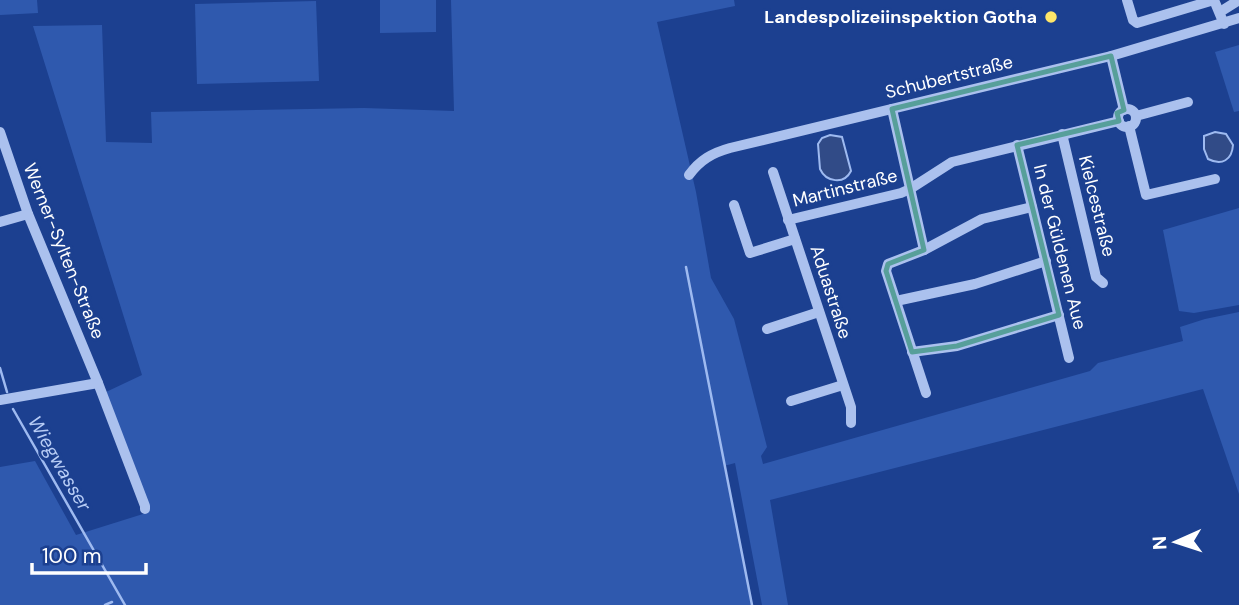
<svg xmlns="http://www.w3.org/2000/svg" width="1239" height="605" font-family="'DM Sans',sans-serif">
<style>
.green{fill:#2f59ae}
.water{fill:#314b87;stroke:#9ebaf0;stroke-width:2}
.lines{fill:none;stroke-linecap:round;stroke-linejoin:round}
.stream{stroke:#9ebaf0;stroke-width:2.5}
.minor{stroke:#abc1ee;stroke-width:10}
.marked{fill:none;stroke:#579f9a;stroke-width:5;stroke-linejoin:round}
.poi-dot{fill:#fee669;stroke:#1c4090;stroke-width:2.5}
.labels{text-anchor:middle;stroke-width:6;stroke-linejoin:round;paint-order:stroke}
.poi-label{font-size:18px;font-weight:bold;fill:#fff;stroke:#1c4090;text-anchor:end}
.street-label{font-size:18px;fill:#fff;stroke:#1c4090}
.water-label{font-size:19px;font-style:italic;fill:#b7ccf5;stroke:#1c4090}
</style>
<rect width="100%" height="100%" fill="#1c4090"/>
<g class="green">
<path d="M0 0H37L38 13 0 15Z"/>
<path d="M380 0H436V32L380 33Z"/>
<path d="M451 0H734L735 6 657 22 696 192 711 278 734 319 767 447 761 456 763 464 1090 371 1098 363 1183 341 1180 327 1205 319 1239 312V494L1203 389 770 500 788 605H762L735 463 724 466 753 605H0V467L35 461 76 535 143 514 150 509 106 392 142 375 33 26 102 25 106 142 152 143 151 112 364 108 454 111Z"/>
<path d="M316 1 319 81 197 84 195 4Z"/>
<path d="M1239 45V111L1234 112 1215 52Z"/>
<path d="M1239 208V305L1194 313 1179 311 1163 230Z"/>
</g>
<g class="water">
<path d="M1215 132 1226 134 1233 145C1232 160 1222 166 1208 159L1204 149V136Z"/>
<path d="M830 135 842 137 851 171C844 185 826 182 820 169L818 144 822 138Z"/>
</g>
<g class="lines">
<g class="stream">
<path d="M686 267 752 605"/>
<path d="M0 368 7 392"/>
<path d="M13 409 125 605"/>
<path d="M105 605 112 602"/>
</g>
<g class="minor">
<path d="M1127 0 1133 20 1137 23 1214 0"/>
<path d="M1214 0 1224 24"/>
<path d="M1220 12 1239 0"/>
<path d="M1111 56 1124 110"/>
<path d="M892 109 924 250"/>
<circle cx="1127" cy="118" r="9"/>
<path d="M1136 116 1188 102"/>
<path d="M1129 126 1146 195 1215 179"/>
<path d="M0 132 28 214 98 383 145 506V509"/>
<path d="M1062 134 1096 277 1103 283"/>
<path d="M1017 145 1069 358"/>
<path d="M773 172 851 407V423"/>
<path d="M689 175C700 160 712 153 730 148L1111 56 1239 18"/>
<path d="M734 205 750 253 795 239"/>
<path d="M788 220 901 193 910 189 952 162 1119 121"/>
<path d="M0 222 28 214"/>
<path d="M896 301 975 284 1046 261"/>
<path d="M767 329 819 312"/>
<path d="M912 352 957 346 1059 315"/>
<path d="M926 393 886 271 888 264 924 250 982 219 1032 207"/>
<path d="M0 400 98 383"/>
<path d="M791 401 843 385"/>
</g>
</g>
<path class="marked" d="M1111 56 1124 110 1117 113 1119 121 1017 145 1059 315 957 346 912 352 886 271 888 264 924 250 892 109Z"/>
<circle class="poi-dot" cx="1051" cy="17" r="7"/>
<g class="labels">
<g class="poi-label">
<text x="1037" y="23">Landespolizeiinspektion Gotha</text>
</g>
<g class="street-label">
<text transform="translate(949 77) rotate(-14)" y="6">Schubertstraße</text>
<text transform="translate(845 188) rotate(-14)" y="6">Martinstraße</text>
<text transform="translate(1097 206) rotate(76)" y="6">Kielcestraße</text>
<text transform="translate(1060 247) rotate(76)" y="6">In der Güldenen Aue</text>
<text transform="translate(64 251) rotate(68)" y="6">Werner-Sylten-Straße</text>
<text transform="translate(831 292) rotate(72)" y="6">Aduastraße</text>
</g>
<g class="water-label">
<text transform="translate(60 463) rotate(60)" y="7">Wiegwasser</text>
</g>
</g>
<g transform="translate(1176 542) rotate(267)" stroke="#1c4090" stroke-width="5" paint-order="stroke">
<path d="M0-5L12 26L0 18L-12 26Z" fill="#ffffff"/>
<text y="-10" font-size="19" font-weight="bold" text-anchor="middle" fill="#ffffff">N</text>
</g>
<path d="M32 563v10h114v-10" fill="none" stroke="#ffffff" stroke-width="3.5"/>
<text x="42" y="563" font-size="21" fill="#ffffff" stroke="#1c4090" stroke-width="5" paint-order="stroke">100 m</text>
</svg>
